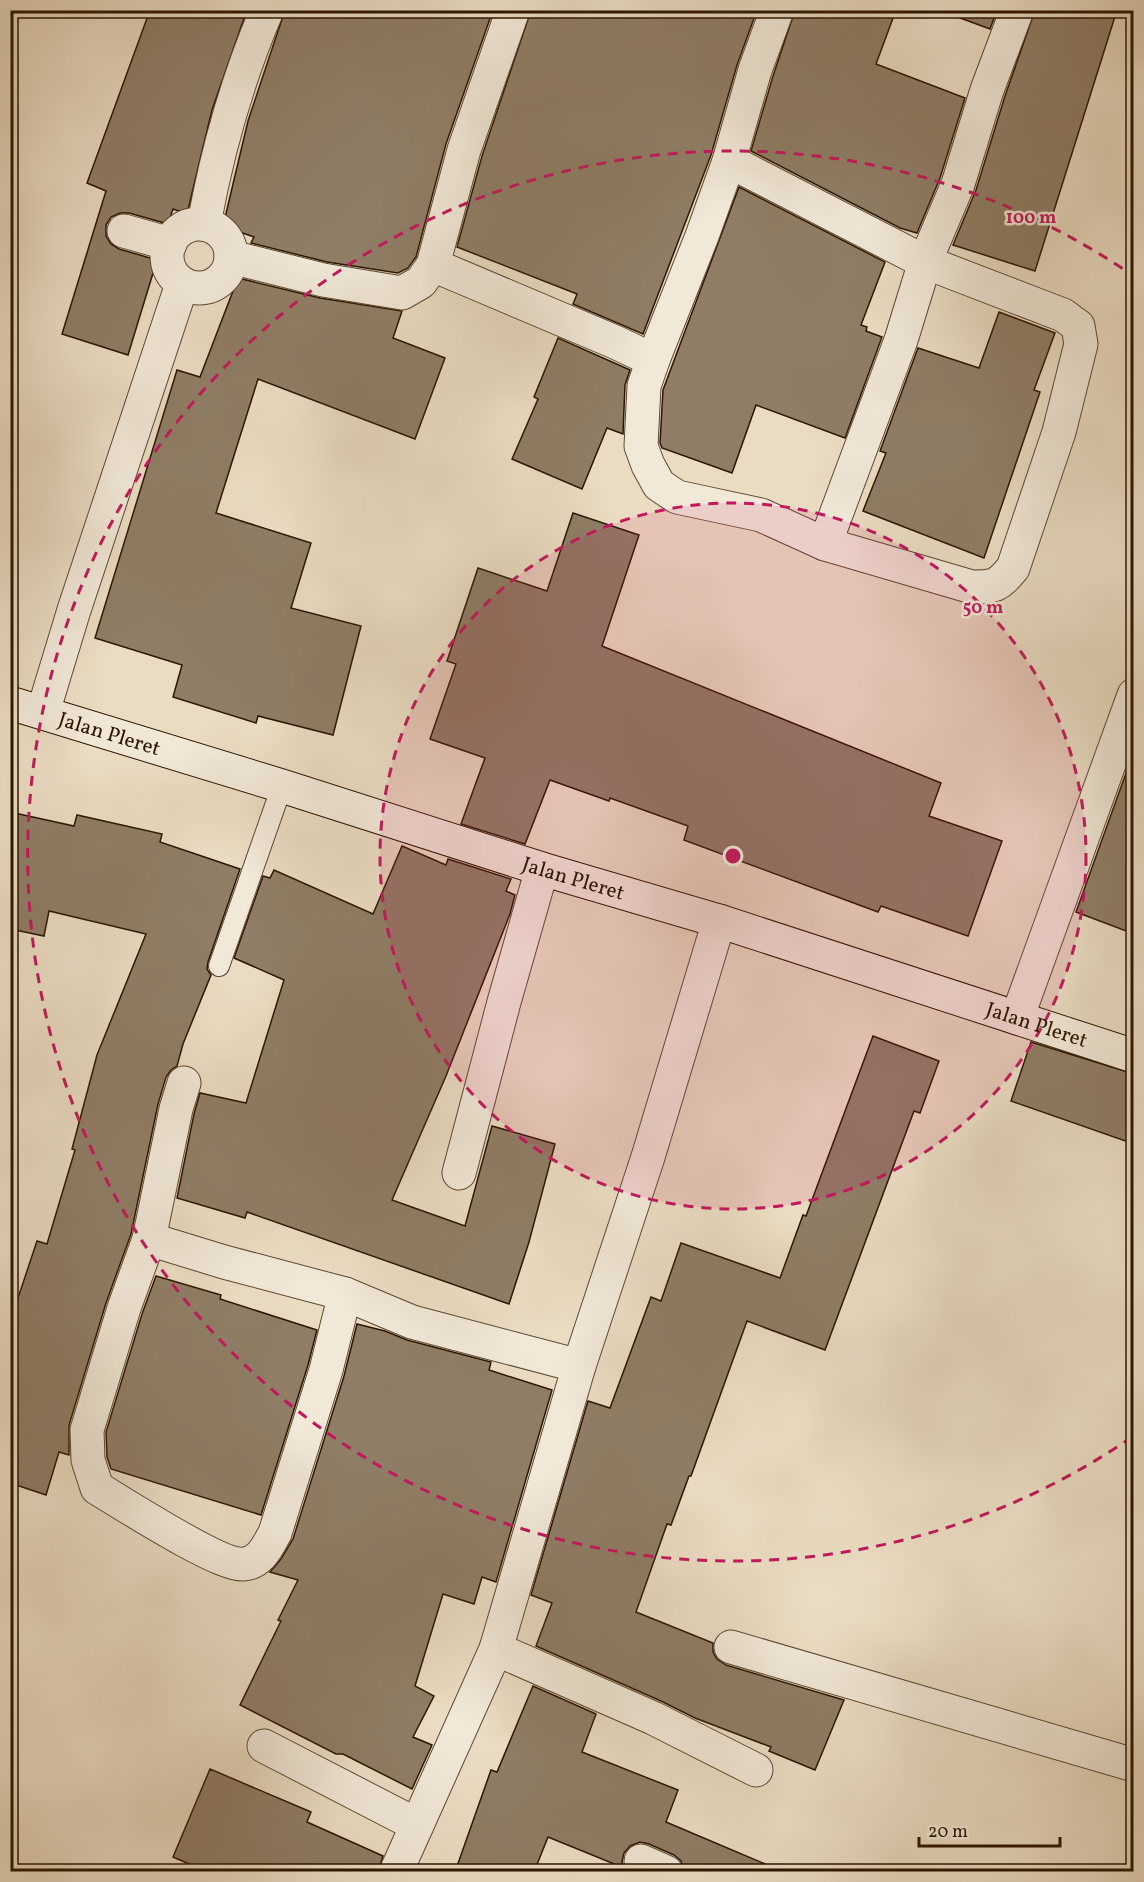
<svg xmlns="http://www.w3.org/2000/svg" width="1144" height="1882" font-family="Vollkorn,serif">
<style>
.building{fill:#8f7d66;stroke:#2d1601;stroke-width:1.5}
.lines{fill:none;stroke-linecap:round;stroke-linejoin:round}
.service-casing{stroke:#5c4832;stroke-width:22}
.minor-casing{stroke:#5c4832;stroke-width:35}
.secondary-casing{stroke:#2d1601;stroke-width:35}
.service{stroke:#f1e8d8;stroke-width:20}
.minor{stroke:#f1e8d8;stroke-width:33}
.secondary{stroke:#f1e8d8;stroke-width:33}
.ring{fill:none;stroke:#c2185b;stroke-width:3;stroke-dasharray:10 8}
.labels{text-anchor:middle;stroke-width:5;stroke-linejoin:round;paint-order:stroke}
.street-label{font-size:21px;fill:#2d1601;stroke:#f1e8d8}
.centre{fill:#c2185b;stroke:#f1e8d8;stroke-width:3}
.ring-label{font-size:18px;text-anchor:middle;font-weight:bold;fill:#c2185b;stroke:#f1e8d8;stroke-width:5;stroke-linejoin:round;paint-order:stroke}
</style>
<rect width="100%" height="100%" fill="#eadcc3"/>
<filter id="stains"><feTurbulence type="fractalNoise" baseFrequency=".00333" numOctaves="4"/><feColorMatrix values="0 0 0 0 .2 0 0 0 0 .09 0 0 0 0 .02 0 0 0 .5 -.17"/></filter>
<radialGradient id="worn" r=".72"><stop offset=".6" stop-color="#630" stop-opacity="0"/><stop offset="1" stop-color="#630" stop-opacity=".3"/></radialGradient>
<g class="building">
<path d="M150 10H247L212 110 187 214 173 209 168 224 129 213H120L111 217 106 225V236L111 244 119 249 157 260 128 355 62 334 106 191 87 183Z"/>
<path d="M285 10H493L446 144 416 257 408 268 398 273 327 262 251 243 254 237 223 226 248 121Z"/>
<path d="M531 10H757L737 65 711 155 643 334 573 304 577 294 457 247 482 156Z"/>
<path d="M795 10H896L876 64 965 98 940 178 917 233 900 228 751 151 773 76Z"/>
<path d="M953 10H997L990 29 952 15Z"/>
<path d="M1035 10H1117L1035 271 953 245 976 190 1005 96Z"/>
<path d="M739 187 885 262 861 325 867 327 866 331 882 337 845 438 756 405 732 473 662 448 660 443 663 390Z"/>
<path d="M238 278 320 298 402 311 393 338 445 358 415 439 258 379 216 513 311 543 291 608 361 626 333 735 258 716 256 723 173 697 182 665 95 638 177 370 200 377Z"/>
<path d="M999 312 1055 333 1034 390 1040 392 984 558 863 511 886 453 880 451 918 348 979 368Z"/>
<path d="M558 338 630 370 625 385 623 434 607 428 582 489 512 459 538 399 534 397Z"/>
<path d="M573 513 639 535 602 646 941 783 929 816 1002 841 968 936 881 906 878 912 684 840 688 826 610 798 609 801 550 780 525 844 461 824 485 758 430 739 456 664 447 661 478 568 547 591Z"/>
<path d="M1134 751V934L1076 912Z"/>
<path d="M10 812 74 826 77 815 162 834 160 842 240 869 208 962 207 969 211 975 183 1044 177 1066 171 1070 166 1077 158 1104 131 1234 106 1303 69 1425V1455L59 1452 46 1495 10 1483V1322L37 1241 47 1244 75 1150 72 1149 97 1055 146 934 49 911 44 936 10 929Z"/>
<path d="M402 846 446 865 448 859 511 879 506 891 515 895 510 914 446 1076 392 1200 465 1226 492 1126 555 1144 529 1242 509 1304 247 1212 245 1218 177 1198 194 1114 200 1093 246 1103 284 980 234 958 263 876 270 878 274 870 373 914Z"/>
<path d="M873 1036 939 1061 920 1113 914 1111 825 1350 747 1321 691 1476H689L671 1525 667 1524 636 1612 713 1643V1652L717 1659 726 1665 844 1700 815 1770 769 1751 771 1747 695 1718 661 1701 536 1646 552 1603 531 1595 588 1401 610 1408 651 1297 661 1301 681 1243 780 1278 803 1215 806 1216Z"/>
<path d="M1031 1042 1134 1074V1144L1011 1101Z"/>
<path d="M156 1276 221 1295 220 1299 317 1330 308 1365 261 1515 111 1469 107 1457 106 1432 142 1314Z"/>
<path d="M357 1324 385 1331 407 1340 491 1362 489 1370 552 1390 496 1582 482 1577 474 1604 443 1594 415 1686 434 1696 413 1737 432 1745 412 1789 343 1754H336L240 1705 281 1621 278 1620 298 1580 270 1572 281 1559 293 1539 344 1376Z"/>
<path d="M533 1686 596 1714 582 1752 678 1790 666 1822 784 1872H684L681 1861 674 1855 649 1844 640 1842 630 1846 624 1853 622 1862 624 1868 548 1837 534 1872H455L491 1770 497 1772Z"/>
<path d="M210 1769 311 1812 307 1822 383 1856 378 1872H208L173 1857Z"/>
</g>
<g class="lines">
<defs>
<path id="service" d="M219 966 282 786"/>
<g id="minor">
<path d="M729 161 925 262 1063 315 1078 326 1081 344 1059 432 1013 568C998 586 995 587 972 587L825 544"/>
<path d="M204 224C217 152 238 78 267 10"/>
<circle cx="199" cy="256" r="32"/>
<path d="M124 231 170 244"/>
<path d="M231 257 323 280 402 293 421 282 433 265 464 150 513 10"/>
<path d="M433 265 615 342 653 360 702 236 729 161 755 70 777 10"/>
<path d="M653 360 644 386 641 446 648 465 659 485 677 497 761 515 825 544 901 340 925 262 958 184 987 90 1017 10"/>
<path d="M43 712 74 610 182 284"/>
<path d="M1017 1018 1134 695"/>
<path d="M184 1083 176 1109 149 1239 224 1262 345 1294 412 1322 579 1366"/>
<path d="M459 1173 504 1002 542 869"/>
<path d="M149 1239 124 1308 87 1430 88 1460 97 1488C122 1503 221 1567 244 1564 261 1562 267 1547 275 1533L326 1370 345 1294"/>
<path d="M731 1647 1134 1765"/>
<path d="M496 1649 653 1718 756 1770"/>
<path d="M264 1746 417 1825"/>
<path d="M641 1861 666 1872"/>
<path d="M396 1872 496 1649 579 1366 648 1157 719 921"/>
</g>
<g id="secondary">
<path id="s1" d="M10 703 282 786 542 869 719 921 1134 1056"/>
</g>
</defs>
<use href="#service" class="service-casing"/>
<use href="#minor" class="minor-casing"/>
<use href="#secondary" class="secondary-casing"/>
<use href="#service" class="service"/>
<use href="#minor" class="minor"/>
<use href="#secondary" class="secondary"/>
</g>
<circle cx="733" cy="856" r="353" fill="#c2185b" fill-opacity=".12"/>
<g class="ring">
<circle cx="733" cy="856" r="353"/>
<path d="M1132 1437A705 705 0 1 1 1132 275"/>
</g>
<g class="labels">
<g class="street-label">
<text dy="7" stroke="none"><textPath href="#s1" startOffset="104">Jalan Pleret</textPath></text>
<text dy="7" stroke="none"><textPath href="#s1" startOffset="590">Jalan Pleret</textPath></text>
<text dy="7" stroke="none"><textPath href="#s1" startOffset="1076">Jalan Pleret</textPath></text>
</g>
</g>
<circle cx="733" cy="856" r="9" class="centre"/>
<g class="ring-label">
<text x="1031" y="223">100 m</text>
<text x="983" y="613">50 m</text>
</g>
<rect width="1144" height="1882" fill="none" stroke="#eadcc3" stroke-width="36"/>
<rect x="12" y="12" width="1120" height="1858" fill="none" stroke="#2d1601" stroke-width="3"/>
<rect x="18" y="18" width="1108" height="1846" fill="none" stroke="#2d1601" stroke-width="1.5"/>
<path d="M919 1837v9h141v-9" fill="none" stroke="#2d1601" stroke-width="3"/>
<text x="928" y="1837" font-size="18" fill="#2d1601" stroke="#f1e8d8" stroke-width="4.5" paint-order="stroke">20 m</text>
<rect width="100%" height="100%" filter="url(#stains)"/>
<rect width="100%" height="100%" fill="url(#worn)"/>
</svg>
